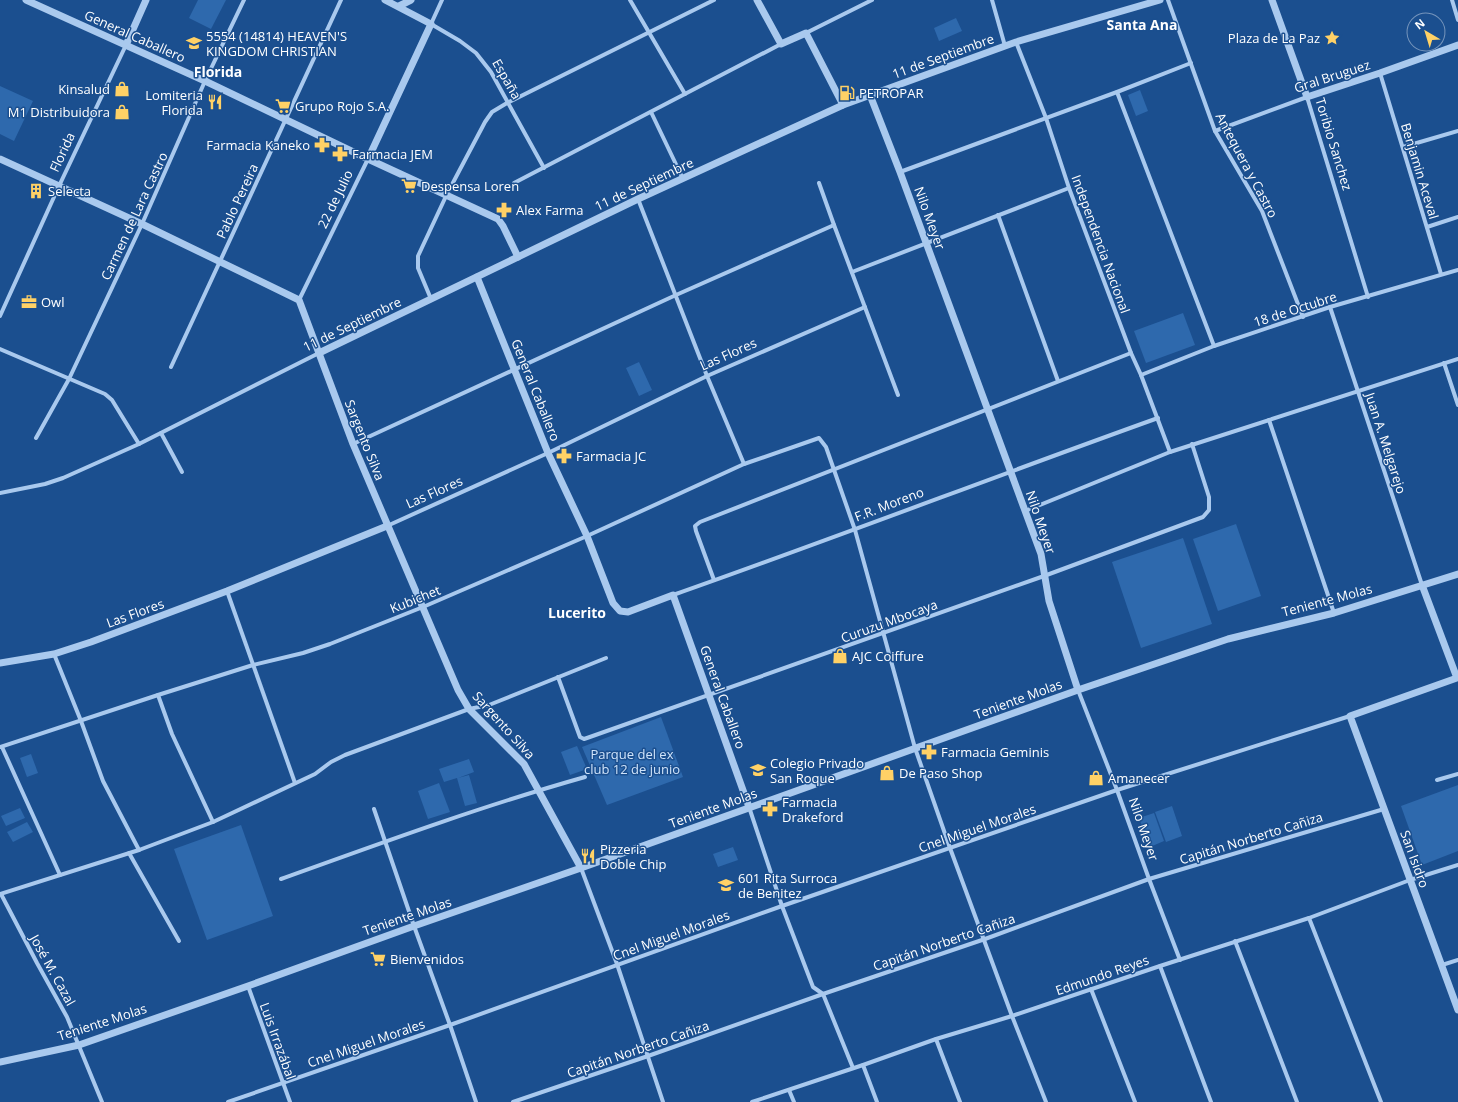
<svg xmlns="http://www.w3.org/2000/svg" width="1458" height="1102" font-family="'Open Sans',sans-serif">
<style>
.green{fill:#2e69ad}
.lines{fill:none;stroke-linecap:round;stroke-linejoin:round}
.minor{stroke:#a9c9ee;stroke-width:4}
.tertiary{stroke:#a9c9ee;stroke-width:7}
.labels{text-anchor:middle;stroke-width:3;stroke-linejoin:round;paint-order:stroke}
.street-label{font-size:13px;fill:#fff;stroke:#1b4f8f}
.poi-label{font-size:13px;fill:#fff;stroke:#1b4f8f;text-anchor:start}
.park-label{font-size:13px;fill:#cfe3fa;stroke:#1b4f8f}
.neighbourhood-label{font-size:14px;font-weight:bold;fill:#fff;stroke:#1b4f8f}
</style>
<rect width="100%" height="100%" fill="#1b4f8f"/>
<g class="green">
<path d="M198 0H226L211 29 189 18Z"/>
<path d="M956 18 962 31 939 41 934 28Z"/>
<path d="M0 86 33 101 14 141 0 134Z"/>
<path d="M1140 90 1148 111 1136 116 1128 95Z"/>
<path d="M1183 313 1195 345 1146 363 1134 331Z"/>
<path d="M639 362 652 390 639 396 626 368Z"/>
<path d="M1236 524 1261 596 1218 611 1193 539Z"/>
<path d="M1183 538 1212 624 1141 648 1112 562Z"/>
<path d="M661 717 683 777 607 805 582 747Z"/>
<path d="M577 746 587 769 570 775 561 752Z"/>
<path d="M31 754 38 773 27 777 20 758Z"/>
<path d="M469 759 474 772 458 778 469 775 477 803 465 806 457 778 444 782 439 769Z"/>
<path d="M439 783 450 812 428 819 418 791Z"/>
<path d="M1458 785V851L1422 865 1401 806Z"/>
<path d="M1172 806 1182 836 1166 842 1155 812Z"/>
<path d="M20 808 25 818 6 826 1 816Z"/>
<path d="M1154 813 1164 841 1150 847 1139 818Z"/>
<path d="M27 822 33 832 13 842 7 832Z"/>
<path d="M241 825 273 916 207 940 174 849Z"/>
<path d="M733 847 738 860 718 867 713 854Z"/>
</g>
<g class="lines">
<g class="minor">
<path d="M442 0 431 24 460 41 476 53 491 72 544 168"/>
<path d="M630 0 685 94"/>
<path d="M992 0 1005 46"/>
<path d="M1168 0 1215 131 1262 211 1303 317"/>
<path d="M1452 0 1458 20"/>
<path d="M806 33 872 0"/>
<path d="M1016 42 1046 118 1069 188 1131 353 1141 375 1170 452"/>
<path d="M1380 73 1441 274"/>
<path d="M1117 92 1214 346"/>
<path d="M651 112 683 179"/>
<path d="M1215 131 1307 97 1368 297"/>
<path d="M1403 147 1458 131"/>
<path d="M900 172 1117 92 1191 63"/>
<path d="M514 183 781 44"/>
<path d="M819 183 834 225 898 395"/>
<path d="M638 199 707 376 744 464"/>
<path d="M998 215 1058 381"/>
<path d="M1427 227 1458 217"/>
<path d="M852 272 1069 188"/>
<path d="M431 299 418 268V256L447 194 485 122 492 112 507 103 714 0"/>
<path d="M299 300 368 159"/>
<path d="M1330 307 1422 585"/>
<path d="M0 316 59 186 126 45"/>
<path d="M0 349 105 394 112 400 139 444"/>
<path d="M1444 363 1458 405"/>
<path d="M171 367 341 0"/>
<path d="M1141 375 1214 346 1330 307 1458 270"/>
<path d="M1269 420 1334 613"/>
<path d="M161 433 182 472"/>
<path d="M36 438 69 379 142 224 205 81 244 0"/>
<path d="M353 444 676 295 834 225"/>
<path d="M0 493 45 484 63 478 139 444 319 353"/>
<path d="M1025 511 1170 452 1458 359"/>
<path d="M387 526 548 453 707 376 865 307"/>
<path d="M714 580 696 531 695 526 700 522 1131 353"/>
<path d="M227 591 295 783"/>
<path d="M673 595C835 538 996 476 1158 418"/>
<path d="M54 654 81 721 103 781 139 850"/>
<path d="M558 677 580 737 584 739 587 738 1044 576 1203 517 1209 510V497L1192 444"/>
<path d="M1078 690 1117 790 1149 879 1180 960"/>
<path d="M158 695 172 734 213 822"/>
<path d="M0 747 158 695 253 665 303 653 330 644 423 607 587 536 744 464 819 438 826 447 855 530 915 748 950 848 1012 1016 1046 1102"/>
<path d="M2 747 60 875"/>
<path d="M1437 780 1458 774"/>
<path d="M749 807 782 906 813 987 823 994 853 1068"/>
<path d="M374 809 414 926 450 1025 476 1102"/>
<path d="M129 853 179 941"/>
<path d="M581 868 617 964 663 1102"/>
<path d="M281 879C381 843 482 806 585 777"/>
<path d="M0 894 139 850 213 822 315 774 331 762 345 755 469 709 489 705 606 658"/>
<path d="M1 894 37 963 67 1017 102 1102"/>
<path d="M1309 918 1381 1102"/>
<path d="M1235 941 1297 1102"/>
<path d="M1442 965 1458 960"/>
<path d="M1160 966 1211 1102"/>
<path d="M248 986 290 1102"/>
<path d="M1091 989 1135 1102"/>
<path d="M936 1039 960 1102"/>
<path d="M863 1065 877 1102"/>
<path d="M789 1090 794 1102"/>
<path d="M228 1102 450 1025 782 906 1117 790 1350 716"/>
<path d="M513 1102 648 1056 823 994 985 939 1149 879 1384 809"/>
<path d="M752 1102 863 1065 936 1039 1012 1016 1160 966 1309 918 1410 880 1458 865"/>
</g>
<g class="tertiary">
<path d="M26 0 205 81 368 159 498 219 503 226 518 257"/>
<path d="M757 0 781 44 806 33 843 105"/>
<path d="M1272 0 1307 97 1380 73 1458 45"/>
<path d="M399 6 411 0"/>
<path d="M126 45 146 0"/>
<path d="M870 95 900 172 1041 554 1049 601 1078 690"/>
<path d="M0 159 142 224 299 300 353 444 458 690 469 709 524 764 581 868"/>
<path d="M368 159 431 24 385 0"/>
<path d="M477 277 548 453 587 536 613 603 620 611 628 612 673 595 749 807"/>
<path d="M319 353 638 199 843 105 1016 42 1160 0"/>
<path d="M1422 585 1457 678 1350 716 1458 1010"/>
<path d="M0 663 54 654 91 642 227 591 387 526"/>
<path d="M0 1062 79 1045 248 986 414 926 581 868 1078 690 1228 639 1334 613 1458 574"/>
</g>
</g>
<defs>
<symbol id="sight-bare" viewBox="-9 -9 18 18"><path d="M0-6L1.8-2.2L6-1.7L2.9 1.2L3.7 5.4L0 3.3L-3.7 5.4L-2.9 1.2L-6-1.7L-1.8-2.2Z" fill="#ffd166" stroke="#1b4f8f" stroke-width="2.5" paint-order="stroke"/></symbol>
<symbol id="school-bare" viewBox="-9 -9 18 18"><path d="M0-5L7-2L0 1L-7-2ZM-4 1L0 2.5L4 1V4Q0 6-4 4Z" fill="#ffd166" stroke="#1b4f8f" stroke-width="2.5" paint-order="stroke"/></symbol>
<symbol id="shop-bare" viewBox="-9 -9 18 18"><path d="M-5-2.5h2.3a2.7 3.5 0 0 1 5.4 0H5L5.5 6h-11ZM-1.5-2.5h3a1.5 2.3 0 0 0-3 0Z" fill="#ffd166" stroke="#1b4f8f" stroke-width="2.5" paint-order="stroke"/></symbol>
<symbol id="fuel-bare" viewBox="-9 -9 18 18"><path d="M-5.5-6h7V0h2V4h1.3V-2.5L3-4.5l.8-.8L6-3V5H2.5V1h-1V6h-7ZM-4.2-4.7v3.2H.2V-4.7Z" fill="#ffd166" stroke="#1b4f8f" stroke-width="2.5" paint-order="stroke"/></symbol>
<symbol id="restaurant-bare" viewBox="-9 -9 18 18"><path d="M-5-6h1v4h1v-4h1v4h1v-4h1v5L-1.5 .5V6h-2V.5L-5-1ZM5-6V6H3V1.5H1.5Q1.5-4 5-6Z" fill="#ffd166" stroke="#1b4f8f" stroke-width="2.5" paint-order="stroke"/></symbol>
<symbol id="supermarket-bare" viewBox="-9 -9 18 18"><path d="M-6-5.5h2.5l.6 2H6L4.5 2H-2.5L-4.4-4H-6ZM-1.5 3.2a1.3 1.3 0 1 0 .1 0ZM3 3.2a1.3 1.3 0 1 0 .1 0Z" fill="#ffd166" stroke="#1b4f8f" stroke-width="2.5" paint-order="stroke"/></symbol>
<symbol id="pharmacy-bare" viewBox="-9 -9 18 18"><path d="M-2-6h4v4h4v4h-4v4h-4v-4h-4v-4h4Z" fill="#ffd166" stroke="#1b4f8f" stroke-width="2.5" paint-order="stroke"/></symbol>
<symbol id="building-bare" viewBox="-9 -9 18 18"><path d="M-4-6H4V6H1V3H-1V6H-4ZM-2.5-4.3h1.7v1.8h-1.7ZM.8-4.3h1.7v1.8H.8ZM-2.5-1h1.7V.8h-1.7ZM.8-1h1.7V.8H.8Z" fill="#ffd166" stroke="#1b4f8f" stroke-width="2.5" paint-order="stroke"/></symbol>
<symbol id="office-bare" viewBox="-9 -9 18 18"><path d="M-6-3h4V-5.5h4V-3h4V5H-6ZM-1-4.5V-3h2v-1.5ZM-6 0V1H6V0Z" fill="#ffd166" stroke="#1b4f8f" stroke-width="2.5" paint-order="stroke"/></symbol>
</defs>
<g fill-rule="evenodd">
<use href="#sight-bare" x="1321" y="27" width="22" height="22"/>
<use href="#school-bare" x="183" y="32" width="22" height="22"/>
<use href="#shop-bare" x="111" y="78" width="22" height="22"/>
<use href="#fuel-bare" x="836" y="82" width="22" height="22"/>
<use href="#restaurant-bare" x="204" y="91" width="22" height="22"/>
<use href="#supermarket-bare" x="272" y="95" width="22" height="22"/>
<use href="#shop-bare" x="111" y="101" width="22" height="22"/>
<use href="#pharmacy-bare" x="311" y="134" width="22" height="22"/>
<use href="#pharmacy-bare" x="329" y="143" width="22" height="22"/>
<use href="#supermarket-bare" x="398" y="175" width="22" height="22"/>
<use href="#building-bare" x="25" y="180" width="22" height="22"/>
<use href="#pharmacy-bare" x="493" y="199" width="22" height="22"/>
<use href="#office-bare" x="18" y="291" width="22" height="22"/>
<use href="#pharmacy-bare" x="553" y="445" width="22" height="22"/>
<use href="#shop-bare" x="829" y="645" width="22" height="22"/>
<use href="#pharmacy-bare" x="918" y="741" width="22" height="22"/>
<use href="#school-bare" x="747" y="759" width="22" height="22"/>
<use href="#shop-bare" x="876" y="762" width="22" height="22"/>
<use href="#shop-bare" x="1085" y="767" width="22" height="22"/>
<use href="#pharmacy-bare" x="759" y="798" width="22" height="22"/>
<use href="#restaurant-bare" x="577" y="845" width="22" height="22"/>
<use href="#school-bare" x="715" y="874" width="22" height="22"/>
<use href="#supermarket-bare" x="367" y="948" width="22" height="22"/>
</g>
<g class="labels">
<g class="street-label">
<text transform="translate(135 36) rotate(24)" y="5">General Caballero</text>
<text transform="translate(943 56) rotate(-20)" y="5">11 de Septiembre</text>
<text transform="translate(1332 76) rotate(-18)" y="5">Gral Bruguez</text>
<text transform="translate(507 79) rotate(60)" y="5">España</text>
<text transform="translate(1334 144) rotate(73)" y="5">Toribio Sanchez</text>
<text transform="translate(62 152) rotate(-65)" y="5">Florida</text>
<text transform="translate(1247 165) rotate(62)" y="5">Antequera y Castro</text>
<text transform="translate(1420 171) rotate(73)" y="5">Benjamin Aceval</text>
<text transform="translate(644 184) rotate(-25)" y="5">11 de Septiembre</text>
<text transform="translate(335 199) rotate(-64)" y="5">22 de Julio</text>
<text transform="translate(237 201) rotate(-65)" y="5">Pablo Pereira</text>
<text transform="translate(134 216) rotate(-65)" y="5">Carmen de Lara Castro</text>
<text transform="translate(930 218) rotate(70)" y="5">Nilo Meyer</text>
<text transform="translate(1101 244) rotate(70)" y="5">Independencia Nacional</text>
<text transform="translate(1295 309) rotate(-18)" y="5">18 de Octubre</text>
<text transform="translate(352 324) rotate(-26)" y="5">11 de Septiembre</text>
<text transform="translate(728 354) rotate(-24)" y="5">Las Flores</text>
<text transform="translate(536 390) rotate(68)" y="5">General Caballero</text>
<text transform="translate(365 440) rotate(68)" y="5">Sargento Silva</text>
<text transform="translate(1386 443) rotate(72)" y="5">Juan A. Melgarejo</text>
<text transform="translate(434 492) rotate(-24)" y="5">Las Flores</text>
<text transform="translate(889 504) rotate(-21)" y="5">F.R. Moreno</text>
<text transform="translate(1041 522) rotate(71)" y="5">Nilo Meyer</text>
<text transform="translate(415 599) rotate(-22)" y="5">Kubichet</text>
<text transform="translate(1327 600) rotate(-15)" y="5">Teniente Molas</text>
<text transform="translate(135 613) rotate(-20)" y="5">Las Flores</text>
<text transform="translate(889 621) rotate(-20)" y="5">Curuzu Mbocaya</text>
<text transform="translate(723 697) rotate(70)" y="5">General Caballero</text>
<text transform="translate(1018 699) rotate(-20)" y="5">Teniente Molas</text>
<text transform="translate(504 725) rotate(48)" y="5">Sargento Silva</text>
<text transform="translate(713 808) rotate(-20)" y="5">Teniente Molas</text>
<text transform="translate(977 828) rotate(-19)" y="5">Cnel Miguel Morales</text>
<text transform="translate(1144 829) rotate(71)" y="5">Nilo Meyer</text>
<text transform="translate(1251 838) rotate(-17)" y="5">Capitán Norberto Cañiza</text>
<text transform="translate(1415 859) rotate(70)" y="5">San Isidro</text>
<text transform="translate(407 916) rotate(-19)" y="5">Teniente Molas</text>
<text transform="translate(671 935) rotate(-20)" y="5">Cnel Miguel Morales</text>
<text transform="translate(944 942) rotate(-19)" y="5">Capitán Norberto Cañiza</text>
<text transform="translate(53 970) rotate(61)" y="5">José M. Cazal</text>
<text transform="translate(1102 975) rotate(-19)" y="5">Edmundo Reyes</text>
<text transform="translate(102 1022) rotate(-18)" y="5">Teniente Molas</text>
<text transform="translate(278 1041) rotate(70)" y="5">Luis Irrazábal</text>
<text transform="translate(366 1043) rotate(-19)" y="5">Cnel Miguel Morales</text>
<text transform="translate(638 1049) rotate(-19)" y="5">Capitán Norberto Cañiza</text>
</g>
<g class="poi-label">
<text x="206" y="41">5554 (14814) HEAVEN'S<tspan x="206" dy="15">KINGDOM CHRISTIAN</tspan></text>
<text x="1320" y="43" text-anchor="end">Plaza de La Paz</text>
<text x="110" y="94" text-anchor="end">Kinsalud</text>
<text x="859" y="98">PETROPAR</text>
<text x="203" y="100" text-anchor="end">Lomiteria<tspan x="203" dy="15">Florida</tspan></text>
<text x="295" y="111">Grupo Rojo S.A.</text>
<text x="110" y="117" text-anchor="end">M1 Distribuidora</text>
<text x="310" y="150" text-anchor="end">Farmacia Kaneko</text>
<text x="352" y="159">Farmacia JEM</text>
<text x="421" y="191">Despensa Loren</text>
<text x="48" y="196">Selecta</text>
<text x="516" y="215">Alex Farma</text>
<text x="41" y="307">Owl</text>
<text x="576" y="461">Farmacia JC</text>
<text x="852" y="661">AJC Coiffure</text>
<text x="941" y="757">Farmacia Geminis</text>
<text x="770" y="768">Colegio Privado<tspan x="770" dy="15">San Roque</tspan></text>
<text x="899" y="778">De Paso Shop</text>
<text x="1108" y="783">Amanecer</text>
<text x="782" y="807">Farmacia<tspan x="782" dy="15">Drakeford</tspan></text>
<text x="600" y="854">Pizzeria<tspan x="600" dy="15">Doble Chip</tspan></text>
<text x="738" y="883">601 Rita Surroca<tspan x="738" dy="15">de Benitez</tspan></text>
<text x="390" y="964">Bienvenidos</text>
</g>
<g class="park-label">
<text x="632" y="759">Parque del ex<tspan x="632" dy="15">club 12 de junio</tspan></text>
</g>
<g class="neighbourhood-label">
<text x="1142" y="30">Santa Ana</text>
<text x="218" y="77">Florida</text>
<text x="577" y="618">Lucerito</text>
</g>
</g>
<g transform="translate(1426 32) rotate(322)"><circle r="19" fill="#1b4f8f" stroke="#7695bc"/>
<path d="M0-3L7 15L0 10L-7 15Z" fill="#ffd166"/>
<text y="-6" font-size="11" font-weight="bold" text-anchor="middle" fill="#ffffff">N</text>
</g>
</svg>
